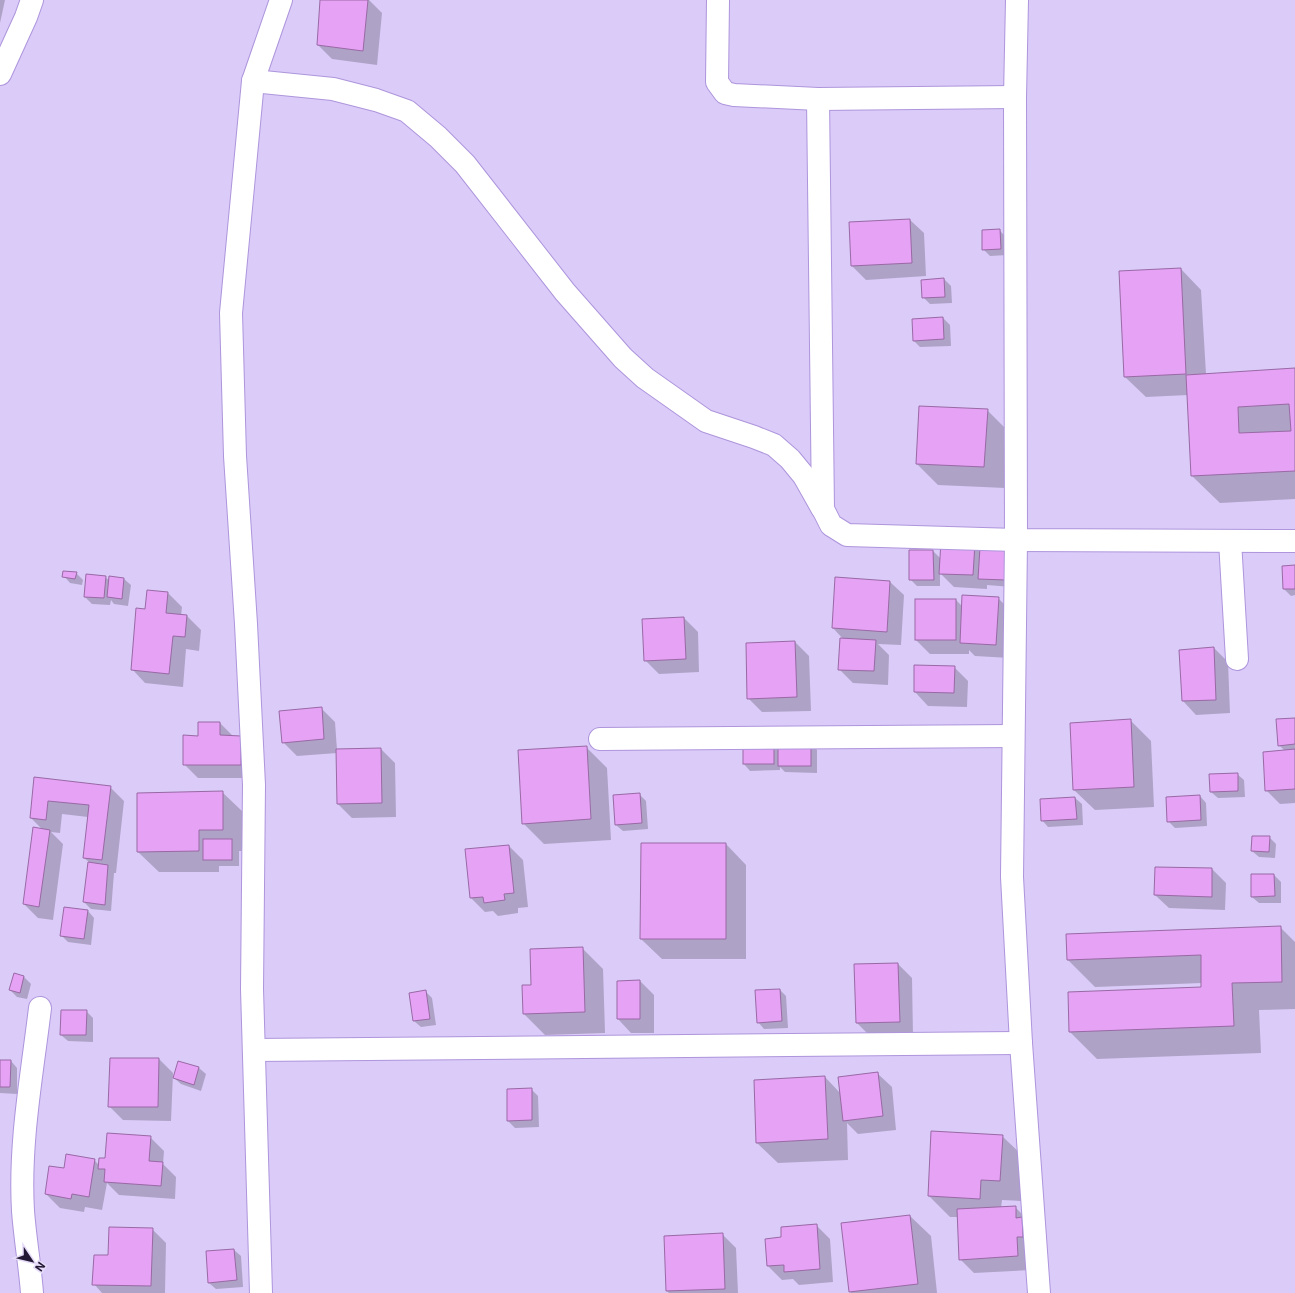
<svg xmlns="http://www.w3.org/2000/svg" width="1295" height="1293" font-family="Inter,sans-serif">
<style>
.shadow{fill:#0003}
.building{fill:#e6a2f5;stroke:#9969a5;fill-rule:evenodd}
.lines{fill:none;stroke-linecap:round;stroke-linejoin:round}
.minor-casing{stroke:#ae95dc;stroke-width:24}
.minor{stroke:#fff;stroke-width:22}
</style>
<rect width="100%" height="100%" fill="#dacbf8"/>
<g class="shadow">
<path d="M0 0H5L0 23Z"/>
<path d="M321 0H369L382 13 377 65 332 59 318 45Z"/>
<path d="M910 220 924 233 926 276 866 280 852 266Z"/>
<path d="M999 230 1006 237 1007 255 990 256 983 249Z"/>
<path d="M1181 269 1201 290 1206 374 1295 369V499L1220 503 1192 476 1188 395 1146 397 1125 377Z"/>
<path d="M944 279 951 286 952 303 930 304 923 297Z"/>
<path d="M943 318 950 325 951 346 920 347 914 341Z"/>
<path d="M987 410 1008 431 1005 488 938 485 917 464Z"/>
<path d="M974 544 1012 587 987 585V589L954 587 940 573V586H917L910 579 933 551 941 559Z"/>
<path d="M1295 566V595L1291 596 1284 589Z"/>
<path d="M76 573 83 580 82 585 70 583 64 576Z"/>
<path d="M105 577 110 581 124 579 131 585 128 606 114 604 111 600 110 605 92 604 85 597Z"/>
<path d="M836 578 890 582 904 595 901 645 878 644 889 655 888 685 853 683 839 669 844 640 833 628Z"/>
<path d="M148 591 168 593 182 607 181 616H187L201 630 199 651 186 649 183 687 145 683 132 669 146 610Z"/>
<path d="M998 598 1012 612 1010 658 975 656 969 650V654H930L916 640 956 600 963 607Z"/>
<path d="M684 618 698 632 699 672 659 674 645 660Z"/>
<path d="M795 642 809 656 811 711 762 712 748 698Z"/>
<path d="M1214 648 1228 662 1230 713 1196 715 1183 701Z"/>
<path d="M954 667 968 681 967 707 928 706 915 692Z"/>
<path d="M321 708 335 722 337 750 381 749 395 763 396 817 352 818 338 804 337 753 297 756 283 742Z"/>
<path d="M1295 719V803L1280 804 1266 790 1285 751 1279 745Z"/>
<path d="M1130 720 1151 741 1154 807 1095 810 1074 790Z"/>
<path d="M220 723 233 736 240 737 254 778H198L184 764 199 737Z"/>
<path d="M811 743 817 750V773L785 772 780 767V770L750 771 744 764 773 744 779 750Z"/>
<path d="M586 747 607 768 611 840 544 844 523 823Z"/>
<path d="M1237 774 1244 780 1245 797 1218 798 1211 792Z"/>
<path d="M35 779 110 787 124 801 116 873H114L111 911 91 909 84 902 89 862 84 858 88 817 62 814 60 833 51 832 63 844 53 920 38 918 24 904 43 830 31 818Z"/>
<path d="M222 792 243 812V851H239V866H219V872H159L138 852Z"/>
<path d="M639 794 646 801 648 829 623 831 616 825Z"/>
<path d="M1200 796 1206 803 1207 826 1175 828 1168 821Z"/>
<path d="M1075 798 1082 804 1083 825 1048 827 1042 820Z"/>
<path d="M1269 837 1276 844 1275 858 1259 857 1252 851Z"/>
<path d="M726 844 746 865V959H662L641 939Z"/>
<path d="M509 846 523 860 528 907 518 908V913L498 916 493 911 485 912 471 898Z"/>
<path d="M1212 869 1226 883 1225 910 1169 908 1155 895Z"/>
<path d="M1274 875 1281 882V903H1259L1252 897Z"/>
<path d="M88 911 94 918 91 945 68 942 61 935Z"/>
<path d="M1280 927 1295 942V1009L1259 1010 1261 1053 1097 1059 1070 1032 1202 988V983L1095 987 1068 960Z"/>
<path d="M582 948 603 969 605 1033 545 1035 524 1014 532 986Z"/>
<path d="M898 964 912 978 913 1035 871 1037 857 1023Z"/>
<path d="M14 975 24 977 31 984 27 999 17 997 10 990Z"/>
<path d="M640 981 654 995V1033H631L618 1019V982Z"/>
<path d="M780 990 786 996 788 1028 764 1029 758 1022Z"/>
<path d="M425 991 432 998 436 1025 421 1027 414 1021Z"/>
<path d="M86 1011 93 1018V1042L68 1041 61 1035Z"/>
<path d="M159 1059 173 1073 171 1121 123 1120 109 1106Z"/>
<path d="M0 1061H11L17 1068V1094L0 1093Z"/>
<path d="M179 1062 199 1068 206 1074 201 1091 181 1084 174 1078Z"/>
<path d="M878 1074 892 1087 896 1130 858 1134 847 1123 848 1160 778 1163 757 1143 825 1077 841 1094Z"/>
<path d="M531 1089 538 1096 539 1127 515 1128 508 1121Z"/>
<path d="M1002 1136 1023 1156 1021 1201 1002 1200 1001 1208 1015 1207 1029 1221 1032 1270 974 1273 960 1259 958 1217H950L929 1196Z"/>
<path d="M150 1137 164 1151 163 1164 176 1177 175 1199 119 1195 107 1183 102 1210 85 1207 84 1212 60 1208 46 1194 65 1170 94 1160 100 1166Z"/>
<path d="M910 1216 931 1236 937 1293H851L850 1291Z"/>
<path d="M816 1225 830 1239 833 1282 799 1285 793 1279 782 1280 768 1266 782 1238Z"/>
<path d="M152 1229 166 1243 165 1293H102L94 1284 109 1256Z"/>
<path d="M722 1234 736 1248 738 1293H669L667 1291 665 1236Z"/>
<path d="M234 1250 241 1256 243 1287 216 1289 209 1283Z"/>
</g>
<g class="building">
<path d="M320 0H368L363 51 317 45Z"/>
<path d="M910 219 912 263 851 266 849 222Z"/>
<path d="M1000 229 1001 249 982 250V230Z"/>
<path d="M1181 268 1186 374 1124 377 1119 271Z"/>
<path d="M944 278 945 297 922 298 921 280Z"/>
<path d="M943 317 944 339 913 341 912 319Z"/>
<path d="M1295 368V471L1191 476 1186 375ZM1289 404 1291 431 1239 433 1238 407Z"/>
<path d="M919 406 988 409 984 467 916 464Z"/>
<path d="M941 541 975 543 973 575 939 574Z"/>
<path d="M980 547 1007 548 1006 580 978 579Z"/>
<path d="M909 550H933L934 580H909Z"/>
<path d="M1295 565V589H1283L1282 566Z"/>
<path d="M63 571 77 572 75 579 62 577Z"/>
<path d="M86 574 106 576 104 598 84 597Z"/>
<path d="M109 576 124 578 122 599 107 597Z"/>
<path d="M835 577 890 581 887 632 832 628Z"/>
<path d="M147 590 168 592 166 613 187 615 185 637 173 636 169 674 131 670 136 608 145 609Z"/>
<path d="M962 595 999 597 996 645 960 643Z"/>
<rect x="915" y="599" width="41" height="41"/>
<path d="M684 617 686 659 644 661 642 619Z"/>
<path d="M840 638 876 640 874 671 838 670Z"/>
<path d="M795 641 797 697 747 699 746 643Z"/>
<path d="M1214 647 1216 700 1182 701 1179 650Z"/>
<path d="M914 665 955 666 954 693 914 692Z"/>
<path d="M322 707 324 739 282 743 279 711Z"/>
<path d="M1295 718V744L1278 746 1276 719Z"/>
<path d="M1131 719 1134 787 1073 790 1070 723Z"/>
<path d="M198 722H220V735L241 736V765H183V735L198 736Z"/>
<rect x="778" y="742" width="33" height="24"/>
<rect x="743" y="743" width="31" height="21"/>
<path d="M587 746 591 819 522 824 518 750Z"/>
<path d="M381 748 382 803 337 804 336 749Z"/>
<path d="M1295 749V789L1265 791 1263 752Z"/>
<path d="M1238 773V791L1210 792 1209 774Z"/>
<path d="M34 777 111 786 102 860 83 858 89 805 48 801 46 820 30 818Z"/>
<path d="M223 791V830H199V851L137 852V793Z"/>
<path d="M640 793 642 823 615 825 613 795Z"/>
<path d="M1200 795 1201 820 1167 822 1166 797Z"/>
<path d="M1075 797 1077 819 1041 821 1040 799Z"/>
<path d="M33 827 50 830 39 907 23 904Z"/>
<path d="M1252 836H1270L1269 852 1251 851Z"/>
<rect x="203" y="839" width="29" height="21"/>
<path d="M641 843H726V939H640Z"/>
<path d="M509 845 514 893 504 894 505 900 484 903 483 897 470 898 465 849Z"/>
<path d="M88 862 108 865 105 905 83 902Z"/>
<path d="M1155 867 1212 868V897L1154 895Z"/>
<path d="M1251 874H1274L1275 896 1251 897Z"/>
<path d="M64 907 88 910 84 939 60 936Z"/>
<path d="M1281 926 1282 982 1232 983 1234 1026 1069 1032 1068 992 1201 987V955L1067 960 1066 934Z"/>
<path d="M583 947 585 1012 523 1014 522 985H531L530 949Z"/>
<path d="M898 963 900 1022 856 1023 854 964Z"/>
<path d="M14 973 24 976 20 993 9 990Z"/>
<path d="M640 980V1019H617V981Z"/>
<path d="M780 989 782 1021 757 1023 755 990Z"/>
<path d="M426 990 430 1019 413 1021 409 993Z"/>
<path d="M61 1010H87L86 1035H60Z"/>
<path d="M110 1058H159L158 1107H108Z"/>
<path d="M0 1060H11L10 1087H0Z"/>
<path d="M178 1061 199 1067 194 1085 173 1078Z"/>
<path d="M878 1072 883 1116 843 1121 838 1077Z"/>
<path d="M825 1076 828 1139 756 1143 754 1080Z"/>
<path d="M532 1088V1120L507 1121V1089Z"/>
<path d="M931 1131 1003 1135 1000 1181 981 1180 980 1199 928 1196Z"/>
<path d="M107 1133 151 1136 149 1161 163 1162 161 1186 104 1182 105 1169H98L99 1158H105Z"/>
<path d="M66 1154 95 1159 89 1197 72 1194 71 1199 45 1194 49 1166 64 1168Z"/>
<path d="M1016 1206V1218L1022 1217 1023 1237H1017L1018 1256 959 1260 957 1209Z"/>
<path d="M910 1215 918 1284 849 1292 841 1223Z"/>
<path d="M817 1224 820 1269 784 1272V1265L767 1266 765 1239 781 1237V1227Z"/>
<path d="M109 1227 153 1228 151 1286 92 1285 94 1255H108Z"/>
<path d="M723 1233 725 1289 666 1291 664 1236Z"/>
<path d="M234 1249 237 1280 208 1283 206 1251Z"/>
</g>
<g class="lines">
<defs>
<g id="minor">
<path d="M718 0 717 82 725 93 734 95 818 99 1015 97"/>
<path d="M1017 0 1015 97 1016 540 1012 877 1021 1043 1039 1293"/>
<path d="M0 74 26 17 32 0"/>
<path d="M253 81 333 89 376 100 407 111 438 137 465 164 565 292 623 358 645 378 706 421 754 437 774 445 790 459 804 476 822 508"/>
<path d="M818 99 823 509 831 525 847 535 1016 540 1295 541"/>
<path d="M1230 541 1237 659"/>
<path d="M600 739 1013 736"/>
<path d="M255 1050 1021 1043"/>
<path d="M32 1293C30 1266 25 1238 23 1211 19 1143 32 1075 40 1008"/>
<path d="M261 1293 252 989 254 785 246 624 235 456 231 313 253 81 281 0"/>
</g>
</defs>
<use href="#minor" class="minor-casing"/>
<use href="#minor" class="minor"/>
</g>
<g transform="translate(32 1261) rotate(125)" stroke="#e5dbf9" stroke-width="3" paint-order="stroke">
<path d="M0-3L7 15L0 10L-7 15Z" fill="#231934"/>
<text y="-6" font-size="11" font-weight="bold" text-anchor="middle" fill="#231934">N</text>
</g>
</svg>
